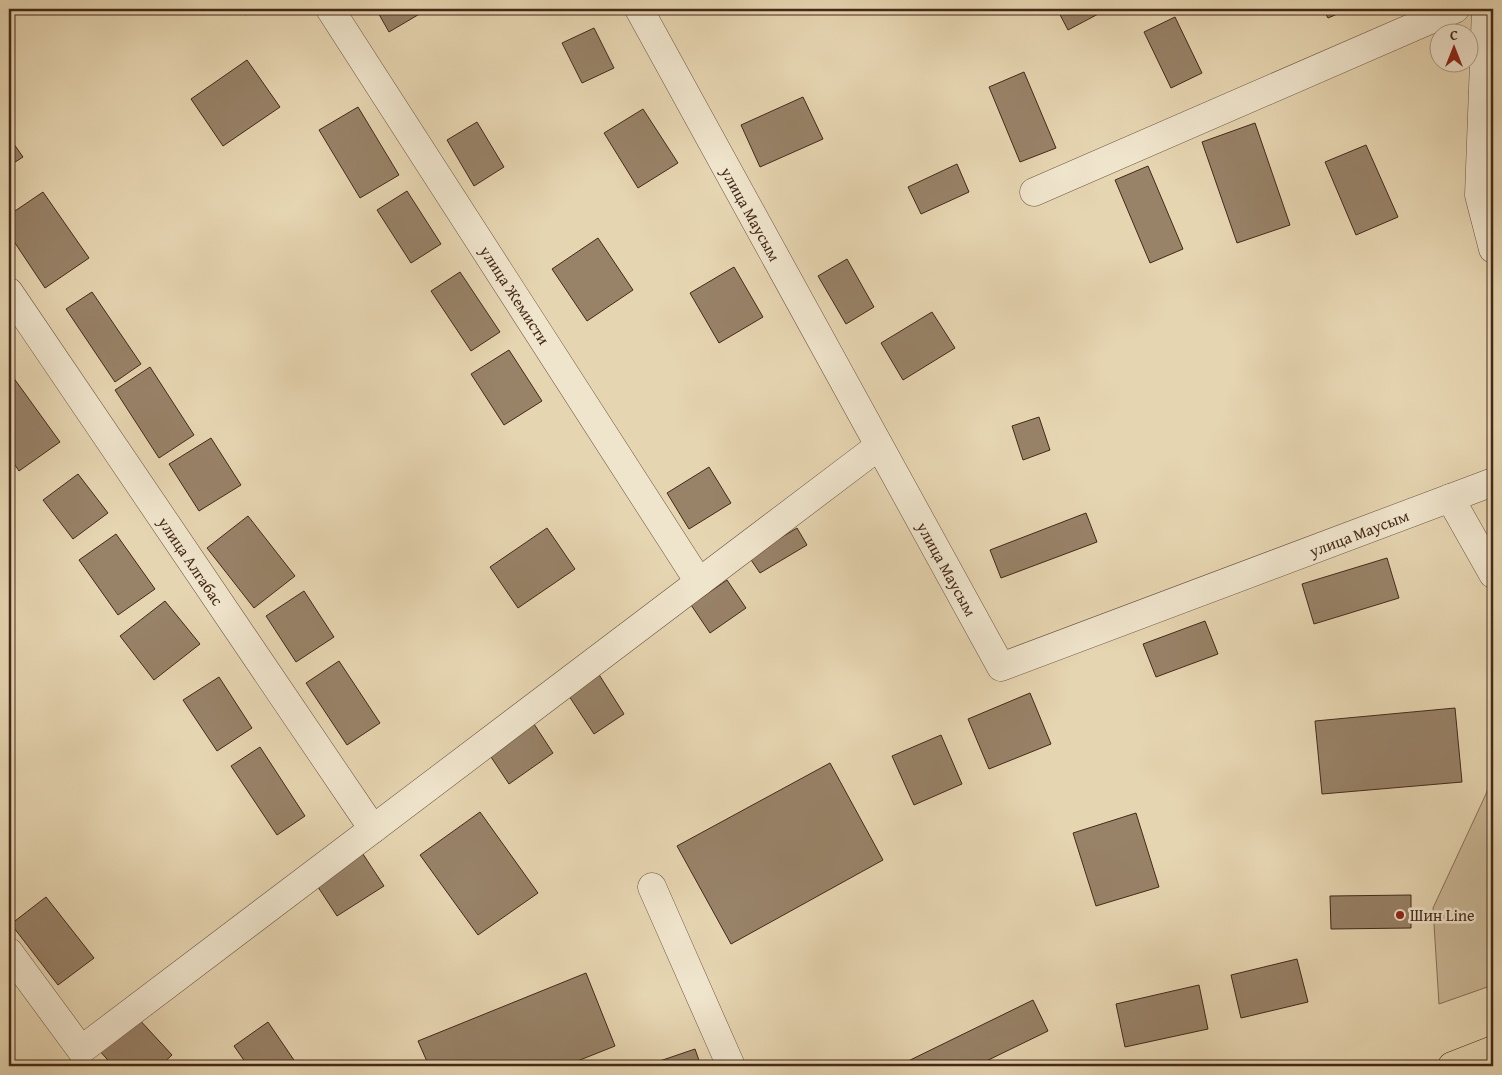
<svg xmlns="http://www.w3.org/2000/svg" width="1502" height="1075" font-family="'Gentium Book Plus',serif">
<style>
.green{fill:#cab897;stroke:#877058}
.building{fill:#988268;stroke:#442918}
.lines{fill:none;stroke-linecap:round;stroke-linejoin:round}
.minor-casing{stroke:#6c543e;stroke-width:29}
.major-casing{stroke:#442918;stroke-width:29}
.minor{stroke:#efe4cc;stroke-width:28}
.major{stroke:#e6d5b1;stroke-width:28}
.poi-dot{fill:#8f2418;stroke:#efe4cc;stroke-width:2}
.labels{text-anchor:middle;stroke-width:5;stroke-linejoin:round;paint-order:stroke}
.street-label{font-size:16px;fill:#442918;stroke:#efe4cc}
.poi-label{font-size:16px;fill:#442918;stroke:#efe4cc;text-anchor:start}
</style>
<rect width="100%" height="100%" fill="#e6d5b1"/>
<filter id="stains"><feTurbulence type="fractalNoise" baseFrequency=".004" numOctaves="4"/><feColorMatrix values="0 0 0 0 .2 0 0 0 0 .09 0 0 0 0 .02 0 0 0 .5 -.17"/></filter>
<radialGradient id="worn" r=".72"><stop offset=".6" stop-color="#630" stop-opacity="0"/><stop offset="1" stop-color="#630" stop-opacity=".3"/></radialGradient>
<path class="green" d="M1493 772V985L1439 1004 1433 908 1486 794Z"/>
<g class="building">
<path d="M242 9H256L245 15Z"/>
<path d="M376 9H428L389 32Z"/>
<path d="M1057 9H1101L1102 12 1068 30Z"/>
<path d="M1323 9H1349L1328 18Z"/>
<path d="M1175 17 1202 73 1171 88 1144 32Z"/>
<path d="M594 28 614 68 582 83 562 43Z"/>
<path d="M247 60 280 107 223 146 191 99Z"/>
<path d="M1024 72 1056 148 1020 162 989 87Z"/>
<path d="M803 97 823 139 760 167 741 125Z"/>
<path d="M358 107 399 175 360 198 319 130Z"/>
<path d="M643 109 678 163 638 188 604 133Z"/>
<path d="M477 122 504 167 474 186 447 140Z"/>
<path d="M1255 123 1290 225 1237 243 1202 142Z"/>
<path d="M9 137 23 157 9 166Z"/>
<path d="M1366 145 1398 217 1356 235 1325 162Z"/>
<path d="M957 164 969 192 921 214 908 187Z"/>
<path d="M1148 166 1183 249 1150 263 1115 180Z"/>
<path d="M407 191 441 244 411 263 377 210Z"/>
<path d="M43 192 89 258 45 288 9 234V215Z"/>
<path d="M598 238 633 290 587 321 552 269Z"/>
<path d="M847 259 874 307 846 324 818 276Z"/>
<path d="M734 267 763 317 719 343 690 293Z"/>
<path d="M460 272 500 332 471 351 431 291Z"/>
<path d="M92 292 141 364 115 382 66 309Z"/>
<path d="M932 312 955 348 903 380 881 343Z"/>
<path d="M509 350 542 401 504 425 471 374Z"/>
<path d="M150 367 194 435 159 458 115 390Z"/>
<path d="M13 377 60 442 19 471 9 456V380Z"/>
<path d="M1039 417 1050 450 1023 460 1012 426Z"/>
<path d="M211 438 241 485 199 511 169 464Z"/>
<path d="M709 467 731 503 689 529 667 493Z"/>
<path d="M78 474 108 513 73 539 43 500Z"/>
<path d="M1086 513 1097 542 1001 578 990 550Z"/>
<path d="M248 516 295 576 254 608 207 548Z"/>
<path d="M547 528 575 569 518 608 490 567Z"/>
<path d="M797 528 807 545 760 573 749 557Z"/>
<path d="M116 534 155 589 118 615 79 560Z"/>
<path d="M1387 558 1399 598 1314 624 1302 584Z"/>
<path d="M727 580 746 608 710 633 691 605Z"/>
<path d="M304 591 334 637 296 662 266 616Z"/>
<path d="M165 601 200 644 154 680 120 636Z"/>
<path d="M1205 621 1218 654 1156 677 1143 644Z"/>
<path d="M339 661 380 723 347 745 306 683Z"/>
<path d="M598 673 624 714 594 734 567 693Z"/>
<path d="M219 677 252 728 217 751 183 700Z"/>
<path d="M1030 693 1051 744 989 769 968 719Z"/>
<path d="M1455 708 1462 782 1322 794 1315 721Z"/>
<path d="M534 724 553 753 509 784 489 754Z"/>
<path d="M941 735 962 784 914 805 892 756Z"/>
<path d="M260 747 305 816 277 835 231 766Z"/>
<path d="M830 763 883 860 731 944 677 846Z"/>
<path d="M480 812 538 893 478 935 420 855Z"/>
<path d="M1136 813 1159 887 1096 906 1073 833Z"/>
<path d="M359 848 384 886 337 916 312 878Z"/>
<path d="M1411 895V928L1331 929 1330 896Z"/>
<path d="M46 897 94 958 58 985 11 924Z"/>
<path d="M1297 959 1308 1002 1241 1018 1231 975Z"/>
<path d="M586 973 615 1046 565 1066H429L418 1041Z"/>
<path d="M1199 985 1208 1029 1125 1047 1116 1004Z"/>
<path d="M1033 1000 1048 1031 976 1066H901L900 1065Z"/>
<path d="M136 1016 172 1055 160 1066H113L99 1050Z"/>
<path d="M268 1022 298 1066H248L234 1046Z"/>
<path d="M695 1049 701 1066H645Z"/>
</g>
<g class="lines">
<defs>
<g id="minor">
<path d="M330 9 699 582"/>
<path d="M639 9 1001 667 1493 482"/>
<path d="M1486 9 1479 195 1493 249"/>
<path d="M1034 192 1455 9"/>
<path d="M9 292 373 829"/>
<path d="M1450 498 1493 574"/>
<path d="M652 887 731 1066"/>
<path d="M9 952 81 1050 879 446"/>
</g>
<path id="major" d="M1452 1066 1493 1050"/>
</defs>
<use href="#minor" class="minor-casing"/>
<use href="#major" class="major-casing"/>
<use href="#minor" class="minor"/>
<use href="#major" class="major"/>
</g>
<circle class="poi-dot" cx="1400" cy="915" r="5"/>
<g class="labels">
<g class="street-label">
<text transform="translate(751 214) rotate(61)" y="6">улица Маусым</text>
<text transform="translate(515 295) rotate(57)" y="6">улица Жемисти</text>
<text transform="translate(1359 533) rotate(-21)" y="6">улица Маусым</text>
<text transform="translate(191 561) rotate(56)" y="6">улица Алгабас</text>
<text transform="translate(947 569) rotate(61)" y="6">улица Маусым</text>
</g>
<g class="poi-label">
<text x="1410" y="921">Шин Line</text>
</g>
</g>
<rect width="1502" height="1075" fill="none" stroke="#e6d5b1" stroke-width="30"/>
<rect x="10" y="10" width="1482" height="1055" fill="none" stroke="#442918" stroke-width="2.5"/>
<rect x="15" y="15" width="1472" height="1045" fill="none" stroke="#442918"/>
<g transform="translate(1454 48)"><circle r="24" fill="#efe4cc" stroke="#ab9984"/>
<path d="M0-4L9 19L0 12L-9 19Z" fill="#8f2418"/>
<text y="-8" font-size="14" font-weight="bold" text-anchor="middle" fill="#442918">С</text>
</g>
<rect width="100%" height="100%" filter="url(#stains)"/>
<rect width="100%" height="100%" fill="url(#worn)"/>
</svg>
